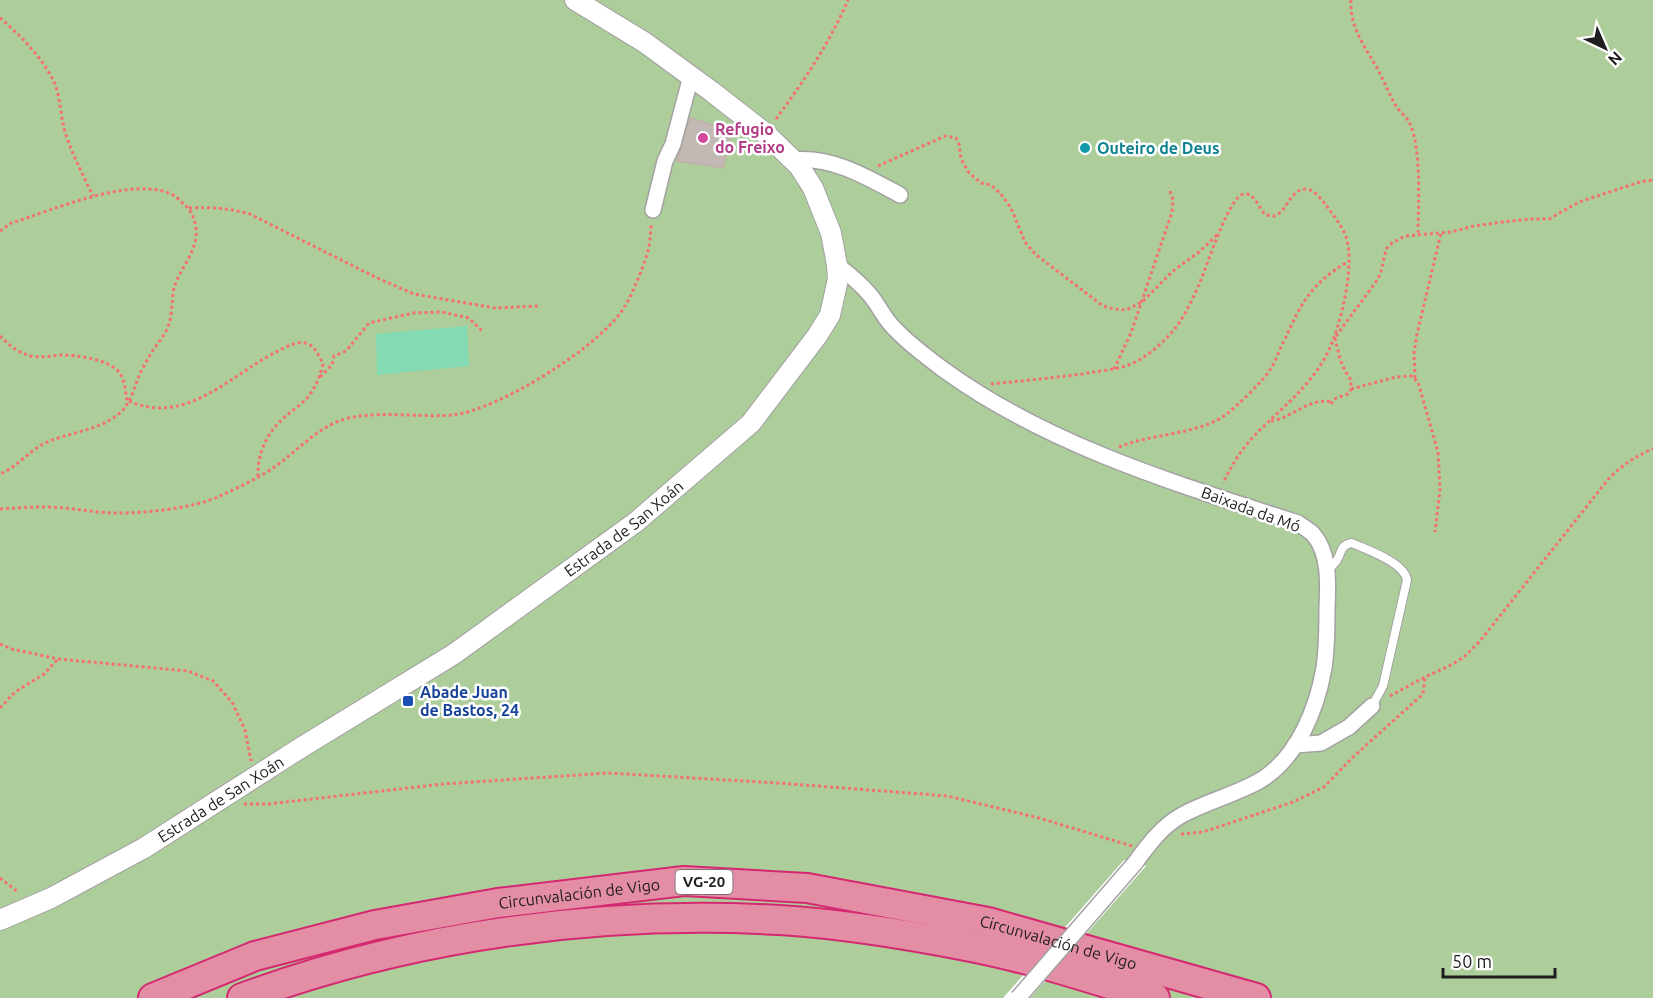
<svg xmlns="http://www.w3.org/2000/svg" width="1653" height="998" font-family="Ubuntu,sans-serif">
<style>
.forest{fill:#adcd9a}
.pitch{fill:#84dbb3}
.pier{fill:#fff}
.building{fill:#c3b9b4;stroke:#c0b0a7;stroke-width:1.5}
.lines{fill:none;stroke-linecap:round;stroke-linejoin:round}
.service-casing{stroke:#a2a2a2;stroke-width:10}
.minor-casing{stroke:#a2a2a2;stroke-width:18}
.tertiary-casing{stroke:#a2a2a2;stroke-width:22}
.motorway-casing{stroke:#d42971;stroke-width:32}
.path{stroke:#f5716e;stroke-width:3;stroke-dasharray:3 3;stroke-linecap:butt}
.service{stroke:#fff;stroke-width:8}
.minor{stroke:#fff;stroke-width:15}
.tertiary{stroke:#fff;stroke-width:20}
.motorway{stroke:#e48ea5;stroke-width:28}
.minor-bridge-casing{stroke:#a2a2a2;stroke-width:18;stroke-linecap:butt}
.minor-bridge{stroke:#fff;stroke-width:15}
.hotel-dot{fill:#d1479c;stroke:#fff;stroke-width:2}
.culture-dot{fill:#0f9aa8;stroke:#fff;stroke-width:2}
.transit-dot{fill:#1a4fb4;stroke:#fff;stroke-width:2}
.labels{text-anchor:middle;stroke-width:5;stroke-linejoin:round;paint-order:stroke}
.shield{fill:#fff;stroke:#626262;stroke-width:1.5}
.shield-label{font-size:15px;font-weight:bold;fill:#1e1e1e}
.hotel-label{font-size:16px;font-weight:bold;fill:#b23c85;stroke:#fff;text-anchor:start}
.culture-label{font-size:16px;font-weight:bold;fill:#0d838f;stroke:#fff;text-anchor:start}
.street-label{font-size:16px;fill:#1e1e1e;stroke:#fff}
.transit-label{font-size:16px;font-weight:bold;fill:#164399;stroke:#fff;text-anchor:start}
</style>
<rect width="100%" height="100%" fill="#eeeae4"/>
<rect class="forest" x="0" y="0" width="1653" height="998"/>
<path class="pitch" d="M467 326 469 366 377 375 376 334Z"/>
<path class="pier" d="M1124 860 1146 866 1030 998H1003Z"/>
<path class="building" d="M690 118 732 131 723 168 677 161Z"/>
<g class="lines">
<defs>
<path id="service" d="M1327 572C1330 568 1334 564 1337 560 1342 552 1340 545 1352 543 1367 550 1404 562 1407 580L1383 686 1372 706"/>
<g id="minor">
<path d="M793 160C832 156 867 177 900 195"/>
<path d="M653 210 665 161 673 144 691 76"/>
<path d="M837 265C849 274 861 284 871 296 879 306 885 320 895 329 909 344 928 358 944 370 1049 446 1177 484 1298 523 1303 527 1309 530 1313 534 1330 553 1328 585 1327 608 1327 628 1327 648 1324 668 1317 708 1298 757 1261 780 1237 794 1208 801 1182 815 1162 826 1148 845 1135 863"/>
<path d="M1295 745 1321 743 1349 727 1372 706"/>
</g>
<g id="tertiary">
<path id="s1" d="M0 920 51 898 144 848 302 747 454 654 636 522 751 423 817 336 830 315 838 279 837 265 831 233 813 188 799 166 765 133 711 91 644 42 575 0"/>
</g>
<g id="motorway">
<path id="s2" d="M153 998 255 956 375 925 498 903 684 881 807 888 988 922 1256 998"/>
<path d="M242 998C412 935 598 910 780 920 842 924 905 934 966 946 1030 958 1092 979 1155 998"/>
</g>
</defs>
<use href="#service" class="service-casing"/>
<use href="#minor" class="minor-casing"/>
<use href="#tertiary" class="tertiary-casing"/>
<use href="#motorway" class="motorway-casing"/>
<g class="path">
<path d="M1351 0C1349 26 1365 47 1377 68 1384 81 1389 94 1396 106 1400 112 1407 117 1410 124 1422 150 1418 206 1418 235"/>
<path d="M0 18C21 36 42 57 54 82 61 98 60 115 65 132 72 154 83 175 93 196"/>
<path d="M776 119C804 81 829 44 848 0"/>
<path d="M878 166 945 136 956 138 959 144 961 159 969 173 981 183 991 185 1001 194 1011 208 1025 242 1035 254 1103 306 1114 309 1126 310 1142 302 1173 271 1199 252 1217 235"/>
<path d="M189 208C211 207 228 208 250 214L375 277 414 294 495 308 538 306"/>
<path d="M0 231 11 223C52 211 135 173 175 196 178 198 181 202 185 205 194 213 197 226 196 238 193 256 179 271 174 288 171 302 173 316 167 329 163 338 155 346 150 355 146 362 142 369 139 376 134 388 131 402 121 412 100 431 69 432 45 443 29 451 17 467 0 474"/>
<path d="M0 336C9 345 18 353 31 356 41 358 50 356 60 355 76 355 112 359 121 375 125 383 126 393 127 402"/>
<path d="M1336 336 1378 279 1382 269 1384 257 1387 248 1392 243 1405 236 1451 232 1474 226 1503 222 1529 219H1549L1579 202 1640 182 1653 180"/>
<path d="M1114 369 1131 333 1172 212 1173 200 1169 188"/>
<path d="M320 377 332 365 334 356 346 351 369 323 413 313 442 312 469 318 482 331"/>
<path d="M1415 378 1414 353 1417 334 1441 233"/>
<path d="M991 384C1021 381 1052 378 1082 374 1098 371 1116 370 1131 364 1148 357 1165 341 1177 326 1186 314 1194 296 1200 282 1207 267 1229 195 1244 194 1255 193 1259 209 1266 215L1275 216C1287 211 1290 190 1305 189 1314 189 1321 199 1326 205 1332 214 1339 222 1344 232 1358 259 1340 330 1326 356 1307 390 1279 410 1253 437 1240 451 1231 467 1223 483"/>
<path d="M1351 389 1396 377 1411 376 1418 382 1438 452 1440 489 1435 532"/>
<path d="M129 401C187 427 232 373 280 350 288 346 297 341 306 343 315 346 319 356 323 364 320 375 317 385 310 394 304 403 294 409 286 416 267 432 257 453 258 477"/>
<path d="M1331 404 1334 399 1348 394 1351 389V380L1345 371 1340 359 1335 338"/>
<path d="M1271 421C1292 418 1310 397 1331 402"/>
<path d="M1119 447C1152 433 1201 435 1228 413 1239 404 1263 381 1270 370 1276 361 1279 350 1284 341 1302 302 1310 284 1349 261"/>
<path d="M0 509C15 508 30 507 45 507 70 507 94 513 118 513 147 513 194 508 220 496 239 487 259 478 276 466 297 451 314 431 339 421 371 409 417 418 452 415 497 411 603 345 625 306 634 291 645 263 649 247 650 239 651 231 651 224"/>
<path d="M0 644 12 649 58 659 188 671 213 681 232 702 245 730 251 761"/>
<path d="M1390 696 1425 677 1451 665 1464 657 1480 641 1610 477C1624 464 1636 456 1653 449"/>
<path d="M0 708 15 692 44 674 58 659"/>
<path d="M244 804H268L443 784 608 773 778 783 948 796 1039 818 1132 846"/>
<path d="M1181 834 1203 832 1293 802 1324 787 1352 758 1423 694 1425 677"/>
<path d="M0 878 19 893"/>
</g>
<use href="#service" class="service"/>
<use href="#minor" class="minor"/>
<use href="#tertiary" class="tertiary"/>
<use href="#motorway" class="motorway"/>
<defs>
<path id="minor-bridge" d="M1018 998 1135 863"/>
</defs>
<use href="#minor-bridge" class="minor-bridge-casing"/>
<use href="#minor-bridge" class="minor-bridge"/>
</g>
<circle class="hotel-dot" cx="703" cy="138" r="6"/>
<circle class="culture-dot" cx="1085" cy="148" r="6"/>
<rect class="transit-dot" x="402" y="695" width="12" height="12" rx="3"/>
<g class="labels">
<rect class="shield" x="675.5" y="870" width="57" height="24" rx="4.5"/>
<g class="shield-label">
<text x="704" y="887">VG-20</text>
</g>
<g class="hotel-label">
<text x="715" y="135">Refugio<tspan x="715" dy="18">do Freixo</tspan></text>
</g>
<g class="culture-label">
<text x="1097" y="154">Outeiro de Deus</text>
</g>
<g class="street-label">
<text transform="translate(1251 509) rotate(20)" y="6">Baixada da Mó</text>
<text dy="6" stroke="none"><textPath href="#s1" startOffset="738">Estrada de San Xoán</textPath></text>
<text dy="6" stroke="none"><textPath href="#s1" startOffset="252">Estrada de San Xoán</textPath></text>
<text dy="6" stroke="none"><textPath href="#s2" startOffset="441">Circunvalación de Vigo</textPath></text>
<text dy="6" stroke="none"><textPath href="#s2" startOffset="927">Circunvalación de Vigo</textPath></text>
</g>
<g class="transit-label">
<text x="420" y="698">Abade Juan<tspan x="420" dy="18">de Bastos, 24</tspan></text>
</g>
</g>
<g transform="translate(1605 48) rotate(136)" stroke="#ffffff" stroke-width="4.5" paint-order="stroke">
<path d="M0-4.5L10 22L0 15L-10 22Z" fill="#1e1e1e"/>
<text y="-9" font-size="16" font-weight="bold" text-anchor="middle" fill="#1e1e1e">N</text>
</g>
<path d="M1443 968v9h112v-9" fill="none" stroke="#1e1e1e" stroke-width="3"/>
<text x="1452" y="968" font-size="18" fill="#1e1e1e" stroke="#ffffff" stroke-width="4.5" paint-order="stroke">50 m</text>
</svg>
